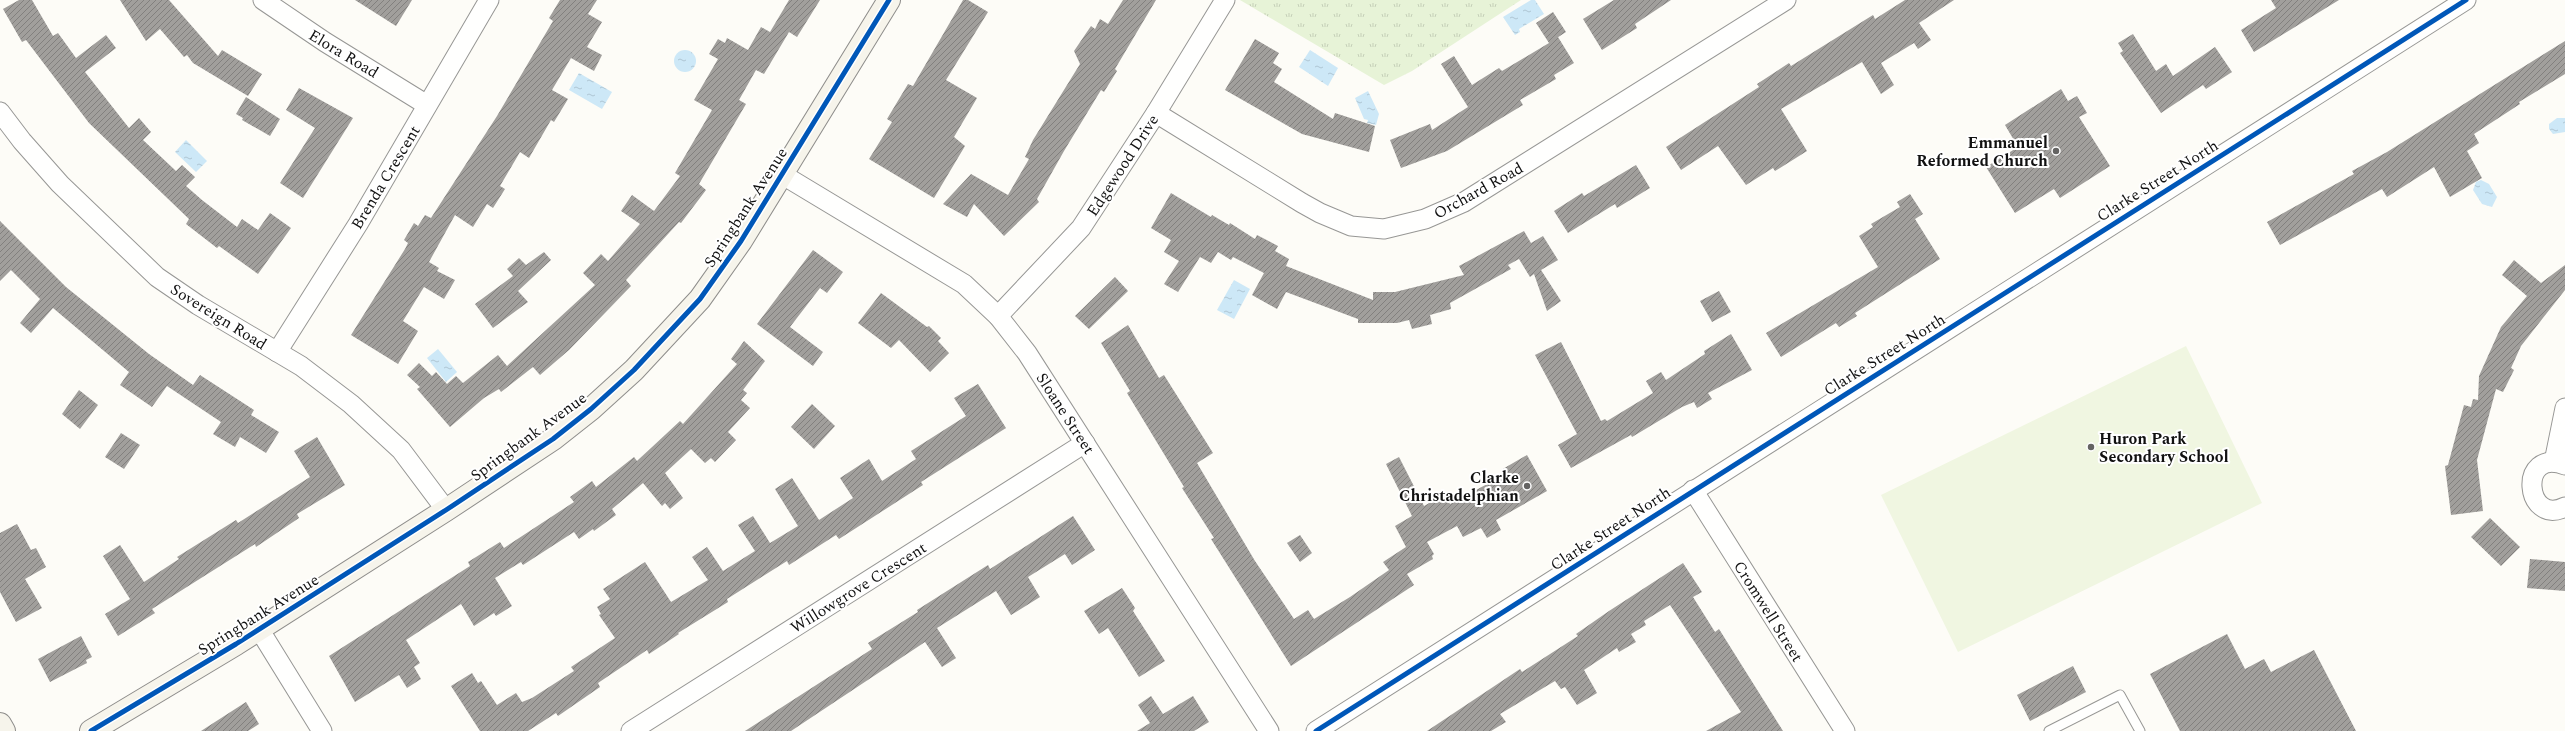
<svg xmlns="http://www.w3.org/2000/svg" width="2565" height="731" font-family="Spectral,serif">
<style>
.park{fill:url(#park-tufts)}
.pitch{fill:#f0f6e1}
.water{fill:url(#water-ripples)}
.building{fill:url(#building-hatch)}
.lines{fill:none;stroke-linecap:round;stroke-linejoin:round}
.service-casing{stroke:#979795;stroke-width:11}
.minor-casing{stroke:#979795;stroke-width:21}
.secondary-casing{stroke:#8e8d8b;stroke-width:24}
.service{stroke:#fffffe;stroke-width:9}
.minor{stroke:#fffffe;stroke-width:19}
.secondary{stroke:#f6f4eb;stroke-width:22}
.cycleway-casing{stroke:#fff;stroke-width:8}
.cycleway{stroke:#0057b8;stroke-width:5}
.poi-dot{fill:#646362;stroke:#fff;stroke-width:1.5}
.labels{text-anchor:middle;stroke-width:4;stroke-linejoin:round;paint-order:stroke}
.street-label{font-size:16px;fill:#111;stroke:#fff}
.poi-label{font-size:16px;font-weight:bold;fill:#111;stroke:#fff;text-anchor:end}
</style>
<defs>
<pattern id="park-tufts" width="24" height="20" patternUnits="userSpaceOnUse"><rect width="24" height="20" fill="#e7f3d7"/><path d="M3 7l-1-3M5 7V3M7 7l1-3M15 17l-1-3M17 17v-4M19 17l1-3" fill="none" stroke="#c5cfb8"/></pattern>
<pattern id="water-ripples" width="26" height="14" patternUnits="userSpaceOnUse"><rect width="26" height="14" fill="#cde8f7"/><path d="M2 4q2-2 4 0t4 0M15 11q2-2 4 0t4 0" fill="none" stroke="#afc6d3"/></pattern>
<pattern id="building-hatch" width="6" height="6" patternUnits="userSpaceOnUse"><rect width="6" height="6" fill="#a19f9c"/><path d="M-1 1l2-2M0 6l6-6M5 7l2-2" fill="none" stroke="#82807e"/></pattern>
</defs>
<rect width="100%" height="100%" fill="#fdfcf7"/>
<path class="park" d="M1240 0H1521L1412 71 1384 85Z"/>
<path class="pitch" d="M2186 346 2262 503 1958 652 1881 495Z"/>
<g class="water">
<path d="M1531 0H1535L1544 14 1519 29 1520 32 1515 35 1503 17Z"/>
<path d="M1310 50 1338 68 1328 86 1299 67Z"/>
<circle cx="685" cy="61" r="11"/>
<path d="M579 73 612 92 602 109 569 90Z"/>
<path d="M1368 91 1379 114 1376 125 1367 123 1368 120 1364 119 1355 98Z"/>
<path d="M2557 118H2565V132L2553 134 2549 129V124Z"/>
<path d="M186 140 207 161 196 172 175 152Z"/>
<path d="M2481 180 2489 184 2497 197 2492 207 2482 204 2473 190 2476 182Z"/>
<path d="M1234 280 1250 289 1234 319 1217 310Z"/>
<path d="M438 349 457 372 446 382 427 358Z"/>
</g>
<g class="building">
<path d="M19 0H32L53 36 58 33 76 58 106 35 116 48 85 72 129 128 139 118 151 132 143 140 176 171 182 165 195 177 186 186 202 200 237 227 242 219 258 230 270 213 291 228 258 274 219 246 217 248 186 224 189 219 89 123 26 40 22 42 3 9Z"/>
<path d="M120 0H169L218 56 222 50 262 74 248 96 193 63 187 55 184 57 160 29 146 41Z"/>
<path d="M355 0H412L396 26Z"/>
<path d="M560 0H597L588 14 602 22 587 47 602 55 594 71 571 58 552 90 568 99 554 122 551 120 529 158 520 152 500 186 505 189 493 208 487 204 473 227 455 215 429 262 439 268 437 271 455 280 444 299 424 287 403 321 418 331 398 364 351 335 405 249 408 243 404 240 414 223 418 226 425 215 431 218 497 116 553 21 549 18Z"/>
<path d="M789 0H820L797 37 789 32 764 74 756 70 739 100 746 104 699 184 706 190 681 223 679 222 626 280 631 286 569 350 540 375 533 367 501 392 499 389 484 398 450 427 417 389 420 387 407 375 419 363 432 376 436 372 447 384 456 376 463 383 498 355 507 366 595 285 583 273 601 254 608 261 640 224 621 211 632 195 654 211 680 176 675 173 712 110 694 100 718 59 709 54 718 39 725 43 727 38 748 50 761 27 770 32Z"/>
<path d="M963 0H968L988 12 946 80 977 98 954 137 965 146 934 198 869 159 892 122 887 119 908 84 913 86Z"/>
<path d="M1123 0H1156L1115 69 1117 71 1104 92 1101 90 1064 151 1037 199 1039 202 1004 236 974 204 967 217 943 204 971 174 1008 195 1029 159 1025 157 1033 140 1080 64 1074 51 1091 26 1095 29 1100 19 1108 24Z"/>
<path d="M1614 0H1671L1635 24 1637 28 1602 50 1583 19Z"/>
<path d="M1905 0H1954L1919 23 1931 40 1918 49 1914 43 1881 63 1894 85 1881 94 1862 62 1781 109 1807 151 1775 171 1773 168 1746 185 1718 146 1681 170 1666 147 1759 87 1757 84 1789 63 1791 66 1873 15 1875 19Z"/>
<path d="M2271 0H2339L2254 52 2241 30 2276 8Z"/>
<path d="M1553 12 1566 32 1549 43 1558 37 1574 63 1554 75 1556 79 1520 100 1523 105 1447 151 1401 168 1390 140 1430 124 1432 130 1468 107 1441 64 1454 56 1472 85 1499 68 1502 71 1549 43 1536 23Z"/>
<path d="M2133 34 2156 71 2166 64 2173 76 2215 47 2232 72 2206 89 2203 85 2161 113 2120 53 2123 51 2118 43Z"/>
<path d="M1255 39 1279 53 1273 63 1282 69 1274 82 1333 119 1335 113 1375 126 1369 152 1302 134 1225 90Z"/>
<path d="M2565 41V74L2519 102 2520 104 2474 134 2479 143 2467 151 2482 178 2450 197 2434 167 2387 197 2382 189 2280 245 2267 222 2354 174 2352 171 2387 152Z"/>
<path d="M299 88 353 118 303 198 280 183 315 128 286 110Z"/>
<path d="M2061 89 2068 101 2077 96 2087 113 2079 117 2110 166 2060 198 2054 189 2015 213 1986 167 2018 147 2005 125Z"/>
<path d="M246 97 280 119 270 136 242 120 243 118 236 114Z"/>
<path d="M1636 165 1650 188 1617 208 1615 204 1568 233 1554 211 1582 193 1584 196Z"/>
<path d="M1171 193 1211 217 1212 215 1229 225 1230 223 1255 239 1257 235 1278 246 1275 251 1289 259 1286 266 1373 300V292H1395L1464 275 1459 266 1524 231 1531 243 1543 236 1558 260 1541 270 1561 301 1547 311 1534 274 1530 277 1519 259 1508 265 1511 269 1450 303 1451 309 1430 315 1432 324 1412 329 1409 320 1397 323H1358V319L1286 292 1277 309 1252 295 1264 273 1233 257 1231 260 1218 252 1211 263 1200 257 1178 292 1164 284 1179 261 1164 252 1171 240 1151 228Z"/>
<path d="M1910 194 1923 214 1915 219 1940 259 1855 313 1857 316 1839 327 1836 323 1781 357 1766 333 1878 267 1859 236 1873 227 1871 224 1900 207 1897 202Z"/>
<path d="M0 221 66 287 149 354 193 385 200 375 254 410 251 415 279 432 266 453 240 437 235 447 213 434 221 422 167 386 152 407 120 385 129 372 53 308 31 333 20 323 40 299 11 270 0 281Z"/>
<path d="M813 250 843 272 827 293 820 288 790 327 823 352 813 366 757 324Z"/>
<path d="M544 252 551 260 518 291 528 302 493 328 475 304 513 276 507 269 519 258 526 265Z"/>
<path d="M2514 260 2541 283 2565 265V290L2521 346 2511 368 2514 370 2503 392 2496 389 2477 460 2483 511 2451 515 2445 466 2448 465 2464 405 2471 407 2473 399 2478 400 2479 376 2501 327 2527 296 2502 275Z"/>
<path d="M1115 277 1128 291 1089 329 1075 316Z"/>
<path d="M1719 291 1731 312 1712 322 1700 301Z"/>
<path d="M881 293 927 327 929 326 941 338 938 341 949 353 930 372 899 340 891 348 858 323Z"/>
<path d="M1128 325 1159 378 1164 375 1213 453 1197 463 1255 561 1294 619 1308 610 1314 619 1350 597 1389 570 1383 562 1406 547 1395 526 1412 516 1386 464 1399 457 1424 506 1445 494 1450 504 1504 475 1501 470 1527 455 1547 491 1496 520 1501 530 1487 538 1481 528 1463 537 1457 526 1427 542 1434 554 1432 556 1433 559 1407 574 1414 585 1291 666 1211 539 1214 538 1182 488 1184 487 1127 393 1130 391 1101 343Z"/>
<path d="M1731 334 1752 370 1708 393 1712 399 1697 408 1694 402 1682 407 1632 437 1631 435 1571 468 1558 445 1577 434 1535 355 1561 342 1601 421 1605 419 1607 421 1653 393 1646 381 1661 372 1666 380 1705 354 1704 351Z"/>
<path d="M744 341 765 361 743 390 747 393 741 400 750 408 728 432 736 440 715 462 711 458 705 463 691 449 665 473 683 498 670 509 665 503 662 506 643 483 612 509 616 515 594 531 593 529 579 539 574 532 523 565 521 562 495 578 512 606 496 616 494 613 474 626 461 604 406 640 420 663 414 667 421 679 407 688 399 675 355 702 329 656 470 566 468 562 500 542 504 548 574 502 570 497 592 481 596 487 634 457 637 461 680 421 683 424 737 364 731 359Z"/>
<path d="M978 384 1006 428 921 482 923 485 839 539 836 535 789 565 787 561 727 599 728 602 678 633 679 634 649 654 647 650 598 683 600 687 558 716 556 713 528 731H480L451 686 472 673 478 683 481 681 497 705 516 693 522 702 532 698 574 671 571 667 615 638 599 615 601 614 597 607 610 599 603 589 645 562 671 602 708 580 692 557 707 547 723 571 755 551 738 525 753 516 770 543 798 526 775 489 792 478 819 520 853 498 840 478 869 459 882 481 916 459 911 451 966 416 954 398Z"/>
<path d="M79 390 98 405 80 429 62 414Z"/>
<path d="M812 404 835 426 814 449 791 427Z"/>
<path d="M121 433 140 445 124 469 105 457Z"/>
<path d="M317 437 345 485 297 514 299 518 256 547 255 544 152 609 155 613 118 636 105 614 130 599 103 556 120 545 144 582 179 559 177 557 236 520 238 523 310 477 294 451Z"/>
<path d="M1073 516 1095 550 1072 565 1065 554 1028 577 1040 597 1011 615 996 591 937 628 956 658 942 667 925 642 791 731H745L872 649 868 643 918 612 917 610 988 565 990 569Z"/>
<path d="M2490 518 2520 547 2501 566 2471 537Z"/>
<path d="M17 524 31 550 36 548 46 567 25 579 42 608 16 622 0 592V533Z"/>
<path d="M1300 535 1312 553 1300 562 1287 543Z"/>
<path d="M2530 559 2565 562V591L2527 588Z"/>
<path d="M1683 563 1702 592 1693 597 1715 632 1719 629 1783 731H1706L1741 712 1670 605 1644 621 1646 625 1631 634 1636 642 1619 652 1617 648 1584 670 1597 693 1577 705 1565 687 1561 689 1555 681 1500 714 1506 722 1491 731H1427L1520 669 1522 672 1578 636 1576 634 1609 611Z"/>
<path d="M1122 588 1135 608 1133 611 1165 661 1139 677 1108 628 1099 634 1084 611Z"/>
<path d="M2227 634 2245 669 2264 659 2271 672 2314 650 2356 731H2180L2150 674Z"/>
<path d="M81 636 92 657 86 660 87 663 50 682 38 659Z"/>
<path d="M2073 666 2086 692 2030 721 2017 695Z"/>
<path d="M1151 696 1163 714 1193 696 1209 722 1194 731H1137L1150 723 1138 705Z"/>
<path d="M246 702 259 724 248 731H201Z"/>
</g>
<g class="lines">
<defs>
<path id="service" d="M2049 731 2120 695 2140 731"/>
<g id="minor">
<path d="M263 0 325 42 427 105"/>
<path d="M0 112 22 141 60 184 157 277 198 305 301 366 351 404 401 450 446 510"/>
<path d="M1156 113 1302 203 1320 213 1351 226 1384 229 1425 219 1464 202 1786 0"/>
<path d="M783 175 964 284 998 316 1027 353 1269 731"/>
<path d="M998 316 1081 228 1156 113 1225 0"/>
<path d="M277 352 358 224 489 0"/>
<path d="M2554 462 2565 408"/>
<path d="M2565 465C2517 447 2525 527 2565 507"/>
<path d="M1693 490 1845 731"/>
<path d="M259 629 322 731"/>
<path d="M631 731 1085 443"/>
<path d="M1316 731 2466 0"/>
</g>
<g id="secondary">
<path d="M0 724 4 731"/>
<path d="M91 731 236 644 446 510 553 439 591 409 634 370 700 299 741 241 889 0"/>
</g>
</defs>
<use href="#service" class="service-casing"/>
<use href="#minor" class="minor-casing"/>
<use href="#secondary" class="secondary-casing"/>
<use href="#service" class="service"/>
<use href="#minor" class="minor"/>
<use href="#secondary" class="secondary"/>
<defs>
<g id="cycleway">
<path d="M91 731 236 644 446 510 553 439 591 409 634 370 700 299 741 241 889 0"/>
<path d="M1316 731 2466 0"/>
</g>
</defs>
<use href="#cycleway" class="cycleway-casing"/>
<use href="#cycleway" class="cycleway"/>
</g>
<g class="poi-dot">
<circle cx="2056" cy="151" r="4"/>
<circle cx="2091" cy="447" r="4"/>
<circle cx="1527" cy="486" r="4"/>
</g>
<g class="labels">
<g class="street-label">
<text transform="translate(344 53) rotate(31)" y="6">Elora Road</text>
<text transform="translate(1122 165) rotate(-57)" y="6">Edgewood Drive</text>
<text transform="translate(385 177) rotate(-59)" y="6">Brenda Crescent</text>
<text transform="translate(2157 180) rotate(-32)" y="6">Clarke Street North</text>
<text transform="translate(1478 190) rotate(-29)" y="6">Orchard Road</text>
<text transform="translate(745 207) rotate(-57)" y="6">Springbank Avenue</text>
<text transform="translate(219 316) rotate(32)" y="6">Sovereign Road</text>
<text transform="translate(1884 354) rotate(-32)" y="6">Clarke Street North</text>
<text transform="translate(1066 413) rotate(57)" y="6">Sloane Street</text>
<text transform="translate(528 436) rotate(-36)" y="6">Springbank Avenue</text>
<text transform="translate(1610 528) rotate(-33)" y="6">Clarke Street North</text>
<text transform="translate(858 587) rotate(-32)" y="6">Willowgrove Crescent</text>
<text transform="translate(1769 611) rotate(58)" y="6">Cromwell Street</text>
<text transform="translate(258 614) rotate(-32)" y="6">Springbank Avenue</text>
</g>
<g class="poi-label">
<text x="2048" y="148">Emmanuel<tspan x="2048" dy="18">Reformed Church</tspan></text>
<text x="2099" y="444" text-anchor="start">Huron Park<tspan x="2099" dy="18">Secondary School</tspan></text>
<text x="1519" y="483">Clarke<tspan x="1519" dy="18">Christadelphian</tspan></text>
</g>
</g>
</svg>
